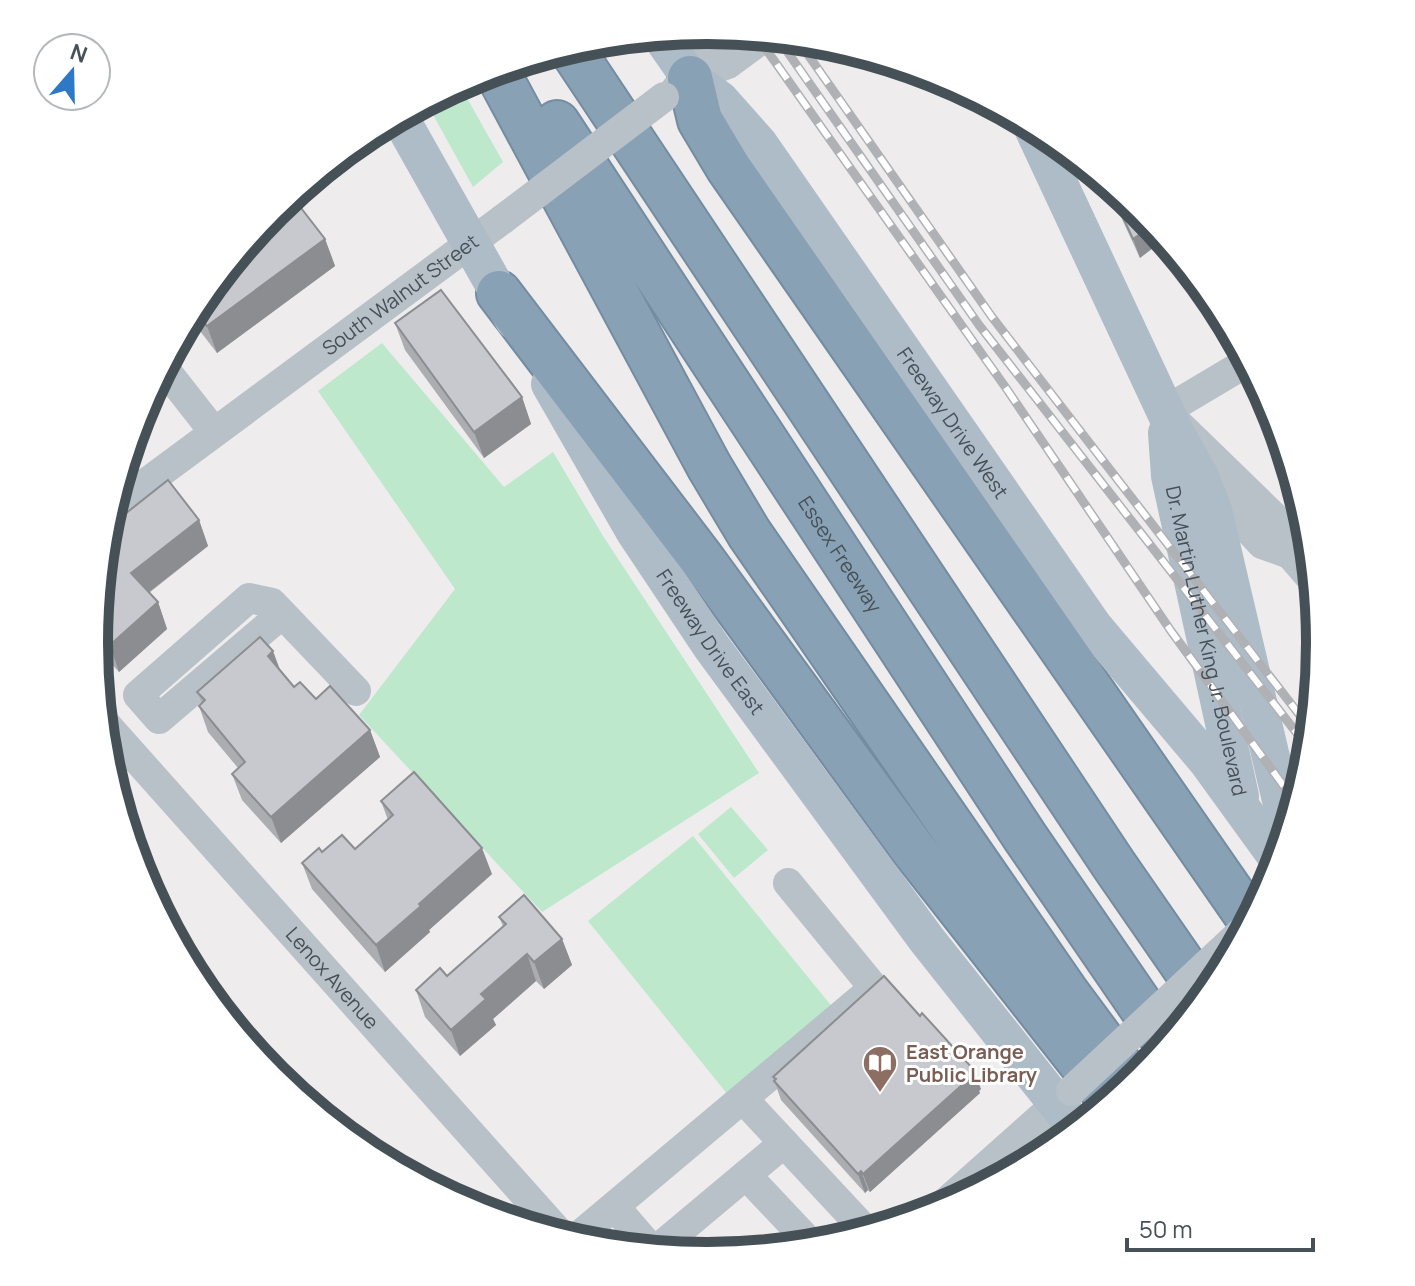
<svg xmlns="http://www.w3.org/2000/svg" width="1415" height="1286" font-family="Manrope,sans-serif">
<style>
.green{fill:#bee8cc}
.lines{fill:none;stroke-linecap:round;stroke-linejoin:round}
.highway-casing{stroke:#748ca1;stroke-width:48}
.minor{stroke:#b8c1c7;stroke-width:30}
.major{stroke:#aebcc8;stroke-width:38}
.highway{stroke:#89a1b5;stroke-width:44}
.rail-casing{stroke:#afb1b5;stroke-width:9}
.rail{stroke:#fff;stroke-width:6;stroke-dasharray:18;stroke-linecap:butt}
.minor-bridge{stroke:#b8c1c7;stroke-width:30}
.wall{fill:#abadb1}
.shaded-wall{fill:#8b8d90}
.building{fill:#c7c9ce;stroke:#8b8d90;stroke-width:2}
.labels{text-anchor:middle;stroke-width:6;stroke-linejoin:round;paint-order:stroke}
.street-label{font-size:20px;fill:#465057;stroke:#fff}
.education-label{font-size:20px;font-weight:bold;fill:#785e54;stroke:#fff;text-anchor:start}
.rim{fill:none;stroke:#465057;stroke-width:10}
</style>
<rect width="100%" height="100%" fill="#eeecec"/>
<g class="green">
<path d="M459 84 503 162 473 187 426 102Z"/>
<path d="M382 343 504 487 553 452 603 536 759 773 542 912 359 715 455 589 318 391Z"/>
<path d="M731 807 768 850 734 878 698 834Z"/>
<path d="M693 836 834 1009 728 1095 588 921Z"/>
</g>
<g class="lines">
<defs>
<g id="highway">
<path d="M570 47 1114 865 1206 998"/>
<path d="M496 70 709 466 749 533 1065 991 1133 1083"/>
<path d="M690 78 700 120 728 167 1251 921"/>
<path id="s6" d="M557 123 1025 837 1167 1044"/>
<path d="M499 293 701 558 913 849 1111 1101"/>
</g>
</defs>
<use href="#highway" class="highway-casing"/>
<g class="minor">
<path d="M690 78 728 64 766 36"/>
<path d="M676 89C699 71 706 50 732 32"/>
<path d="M1249 361 1165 411 1273 516 1284 529 1290 554 1315 583"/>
<path d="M163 367 214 432"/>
<path d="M1207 485 1262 544 1290 554"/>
<path id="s1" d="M111 509 503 219"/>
<path d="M282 614 159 719 138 695 249 598 272 603 356 691"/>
<path id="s2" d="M102 720 562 1236"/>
<path d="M744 1100 867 1232"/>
<path d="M746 1175 813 1246"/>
<path d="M615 1207 653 1251"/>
<path d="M935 1212 1071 1091"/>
<path d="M574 1240 874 988 788 883"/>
<path d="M655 1251 784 1143"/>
</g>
<g class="major">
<path id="s3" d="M660 35 690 78 720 100 759 144 1094 627 1208 762 1279 860"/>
<path d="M399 116 514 320"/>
<path d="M1031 124 1174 430 1200 477 1213 510 1288 830"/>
<path id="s4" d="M550 384 635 532 711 646 927 940 1077 1129"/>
<path id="s5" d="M1167 433 1170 476 1240 796"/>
</g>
<use href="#highway" class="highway"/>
<defs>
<g id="rail">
<path d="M756 35 1006 388 1171 631 1296 803"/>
<path d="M777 37 979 325 1310 750"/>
<path d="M797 39 992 317 1312 731"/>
</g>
</defs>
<use href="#rail" class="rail-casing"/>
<use href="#rail" class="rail"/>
<g class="minor-bridge">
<path d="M503 219 664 97"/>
<path d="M1071 1091 1248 926"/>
</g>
</g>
<g class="wall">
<path d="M1103 178 1141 210 1140 258Z"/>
<path d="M325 239 335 266 217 353 190 318 198 302Z"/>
<path d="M395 323 522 397 531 424 484 458 405 350Z"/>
<path d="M199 520 208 546 149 593 158 602 167 629 119 672 95 645 94 643 106 529Z"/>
<path d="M281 671 294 687 370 730 380 757 281 843 242 800 232 774 238 768 208 732 199 706 202 703 197 692Z"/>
<path d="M381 801 492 874 429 930 430 932 385 972 312 889 302 863 322 852 355 849 388 820Z"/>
<path d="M499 917 562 939 572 965 544 989 536 981 493 1019 496 1025 460 1056 425 1017 416 990 447 976 503 926Z"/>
<path d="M773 1077 981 1089 979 1091 980 1093 870 1192 868 1190 865 1193 781 1100Z"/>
</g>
<g class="shaded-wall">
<path d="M1153 225 1165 239 1140 258 1133 239Z"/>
<path d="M325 239 335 266 217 353 207 326Z"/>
<path d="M148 395 155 414 135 429 141 408Z"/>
<path d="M522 397 531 424 484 458 474 432Z"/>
<path d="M199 520 208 546 140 599 131 573Z"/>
<path d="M158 602 167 629 119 672 110 645Z"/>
<path d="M273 651 283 678 268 656Z"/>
<path d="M370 730 380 757 281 843 271 817Z"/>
<path d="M482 848 492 874 429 930 430 932 385 972 376 945 419 904Z"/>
<path d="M562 939 572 965 544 989 534 962Z"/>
<path d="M527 954 536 981 493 1019 496 1025 460 1056 451 1030 481 994Z"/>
<path d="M974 1070 981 1089 979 1091 980 1093 870 1192 863 1174Z"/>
<path d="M861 1171 868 1190 865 1193 858 1174Z"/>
</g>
<g class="building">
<path d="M1106 181 1141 210 1153 225 1133 239Z"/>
<path d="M291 195 325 239 207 326 194 309 198 302 274 209Z"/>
<path d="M441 290 522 397 474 432 395 323Z"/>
<path d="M168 480 199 520 131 573 158 602 110 645 96 630 106 529Z"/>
<path d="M260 637 273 651 268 656 294 687 300 682 316 699 330 686 370 730 271 817 232 774 245 762 199 706 205 700 197 692Z"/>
<path d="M414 772 482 848 419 904 421 906 376 945 302 863 319 848 322 852 342 835 355 849 393 815 381 801Z"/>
<path d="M524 895 562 939 534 962 527 954 481 994 486 999 451 1030 416 990 440 968 447 976 506 924 499 917Z"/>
<path d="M884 976 920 1016 922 1013 974 1070 971 1073 973 1075 863 1174 861 1171 858 1174 774 1081 776 1079 773 1077Z"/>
</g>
<defs>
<symbol id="library-pin" viewBox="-11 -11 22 30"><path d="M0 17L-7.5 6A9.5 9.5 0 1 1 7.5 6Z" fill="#8d6e63" stroke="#fff"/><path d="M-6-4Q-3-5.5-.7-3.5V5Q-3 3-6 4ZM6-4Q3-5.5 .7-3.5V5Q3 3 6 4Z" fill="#fff"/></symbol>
</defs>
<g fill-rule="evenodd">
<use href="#library-pin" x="860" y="1043" width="40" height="54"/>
</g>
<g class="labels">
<g class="street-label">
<text dy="7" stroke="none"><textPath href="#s1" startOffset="360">South Walnut Street</textPath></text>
<text dy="7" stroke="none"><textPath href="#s3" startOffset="488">Freeway Drive West</textPath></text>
<text dy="7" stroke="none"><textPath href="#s6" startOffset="516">Essex Freeway</textPath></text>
<text dy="7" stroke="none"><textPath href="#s4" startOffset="304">Freeway Drive East</textPath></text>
<text dy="7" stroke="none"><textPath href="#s5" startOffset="212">Dr. Martin Luther King Jr. Boulevard</textPath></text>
<text dy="7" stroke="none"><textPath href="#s2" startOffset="346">Lenox Avenue</textPath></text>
</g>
<g class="education-label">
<text x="906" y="1059">East Orange<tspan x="906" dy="23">Public Library</tspan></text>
</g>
</g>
<path d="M0 0H1415V1286H0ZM108 643a599 599 0 1 1 1198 0a599 599 0 1 1-1198 0Z" fill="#fff" fill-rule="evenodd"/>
<path class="rim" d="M108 643a599 599 0 1 1 1198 0a599 599 0 1 1-1198 0Z"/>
<g transform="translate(72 72) rotate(20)"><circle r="38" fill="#ffffff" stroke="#b5b9bc" stroke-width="2"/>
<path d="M0-6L14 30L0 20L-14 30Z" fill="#2d79c6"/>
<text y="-12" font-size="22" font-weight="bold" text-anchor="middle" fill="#465057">N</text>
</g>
<path d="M1127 1238v12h186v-12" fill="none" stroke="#465057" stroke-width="4"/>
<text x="1139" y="1238" font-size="24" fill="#465057" stroke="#ffffff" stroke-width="6" paint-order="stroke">50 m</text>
</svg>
